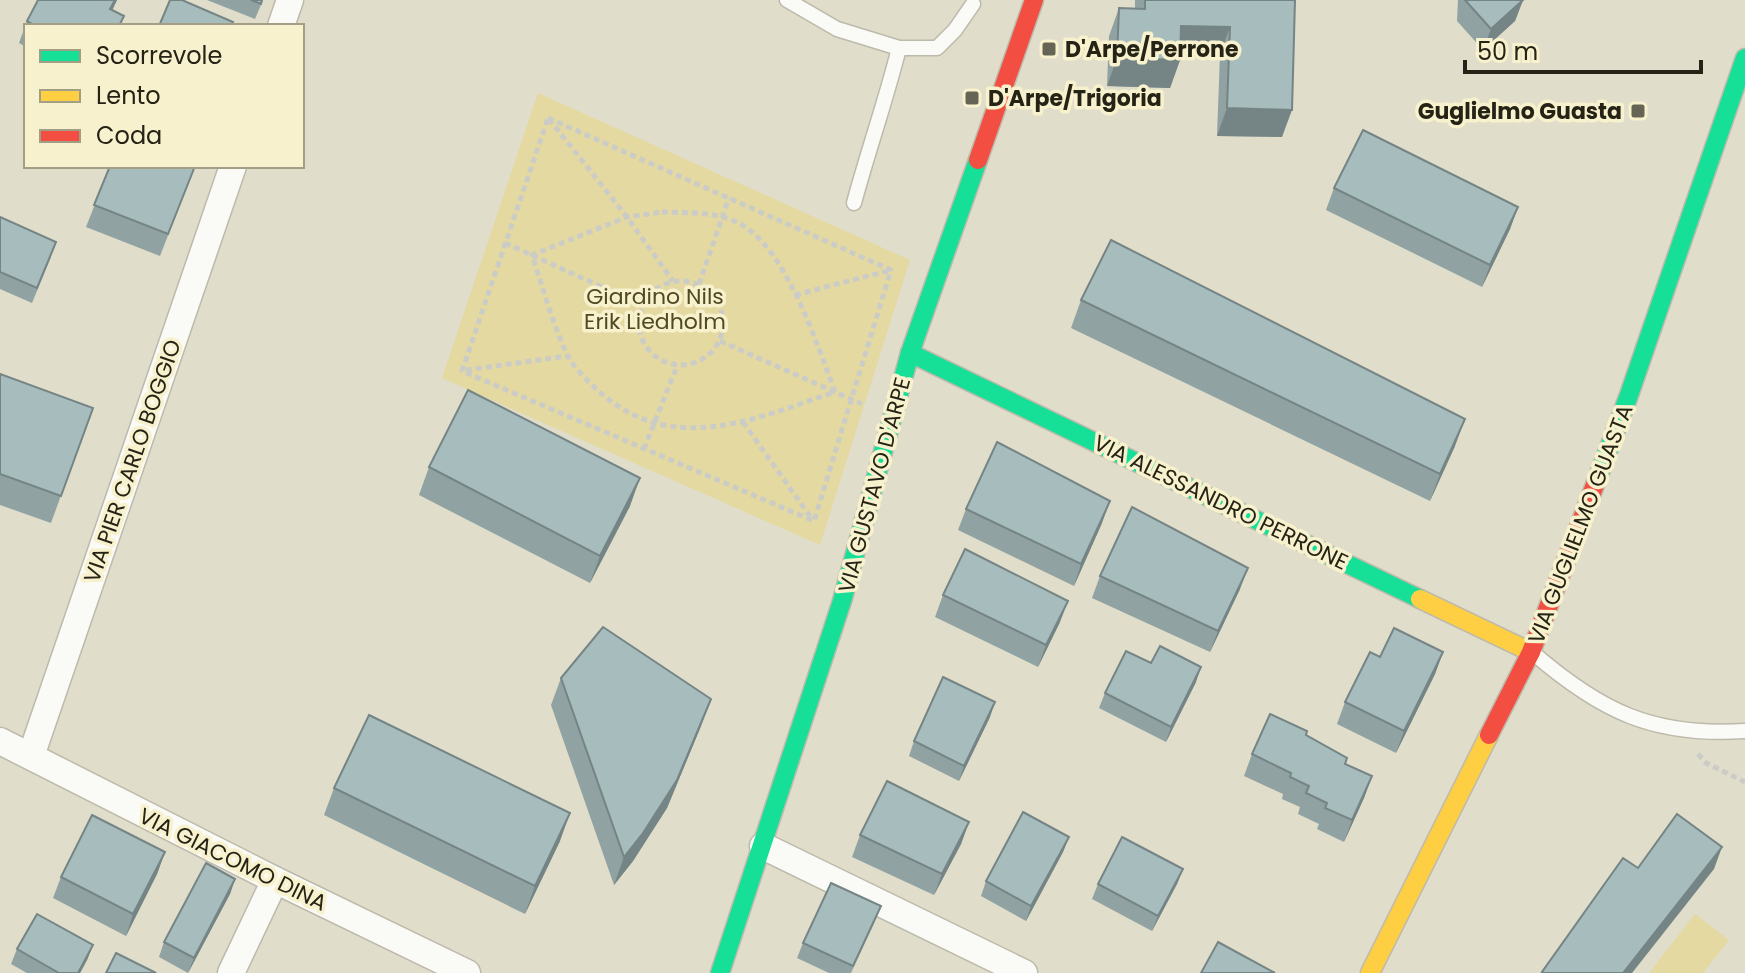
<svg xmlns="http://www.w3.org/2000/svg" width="1745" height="973" font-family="Poppins,sans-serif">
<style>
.green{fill:#e4d9a0}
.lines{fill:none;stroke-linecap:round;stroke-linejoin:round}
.lane-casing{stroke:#bdbaab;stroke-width:17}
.street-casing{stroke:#bdbaab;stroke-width:29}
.fast-casing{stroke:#bdbaab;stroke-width:21}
.slow-casing{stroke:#bdbaab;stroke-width:21}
.jam-casing{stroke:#bdbaab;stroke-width:21}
.path{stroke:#ccccc7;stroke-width:5;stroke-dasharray:6 4;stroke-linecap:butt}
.lane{stroke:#fafaf7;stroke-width:14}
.street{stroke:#fafaf7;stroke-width:26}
.fast{stroke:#16e098;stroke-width:18}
.slow{stroke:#ffcf43;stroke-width:18}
.jam{stroke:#f24e42;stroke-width:18}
.wall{fill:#90a2a2}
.shaded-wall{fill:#758484}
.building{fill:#a7bcbc;stroke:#758484;stroke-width:2}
.poi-dot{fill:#666455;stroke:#f7f1cd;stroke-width:3}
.labels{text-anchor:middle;stroke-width:7;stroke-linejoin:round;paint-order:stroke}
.poi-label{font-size:22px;font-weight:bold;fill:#252316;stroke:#f7f1cd;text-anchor:start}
.park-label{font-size:22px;fill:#504921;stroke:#f7f1cd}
.street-label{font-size:22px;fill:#252316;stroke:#f7f1cd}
</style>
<rect width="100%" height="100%" fill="#e0ddca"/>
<g class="green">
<path d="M538 93 910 260 820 545 442 378Z"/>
<path d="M1695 914 1729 940 1703 973H1649Z"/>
</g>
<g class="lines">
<defs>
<g id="lane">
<path d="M787 0 837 29 899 48H937L955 30 973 4"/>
<path d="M854 203C868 151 886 100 899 48"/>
<path d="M1532 652C1600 711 1653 737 1745 731"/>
</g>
<g id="street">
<path d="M281 26 290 0"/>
<path d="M0 741 275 880 467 973"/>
<path d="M31 756 233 166"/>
<path d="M763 846 1024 973"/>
<path d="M231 973 275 880"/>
</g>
<g id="fast">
<path d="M910 353 1420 599"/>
<path d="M1598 477 1629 395 1745 58"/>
<path d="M720 973 842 601 910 353 978 160"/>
</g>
<g id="slow">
<path d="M1420 599 1531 652"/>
<path d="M1370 973 1489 735"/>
</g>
<g id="jam">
<path d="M978 160 1034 0"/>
<path d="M1489 735 1531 652 1598 477"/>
</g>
</defs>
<use href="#lane" class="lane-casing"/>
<use href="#street" class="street-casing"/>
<use href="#fast" class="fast-casing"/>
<use href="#slow" class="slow-casing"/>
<use href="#jam" class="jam-casing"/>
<g class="path">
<path d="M548 118 891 270 814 521 462 371Z"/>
<path d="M549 119 627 217 673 281"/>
<path d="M662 212C688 213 719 211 742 225 787 251 817 344 835 392 757 418 676 456 603 395 591 384 574 369 567 354 552 323 543 287 532 255L627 217Z"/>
<path d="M505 243 642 305"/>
<circle cx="681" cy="323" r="42"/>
<path d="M699 284 729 198"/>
<path d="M795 295 891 270"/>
<path d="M720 341 862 404"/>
<path d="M466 370 568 356"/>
<path d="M743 422 812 519"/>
<path d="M644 449 677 366"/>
<path d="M1698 754 1706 763 1745 782"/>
</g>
<use href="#lane" class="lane"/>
<use href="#street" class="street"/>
<use href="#fast" class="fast"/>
<use href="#slow" class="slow"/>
<use href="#jam" class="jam"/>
</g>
<g class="wall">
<path d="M38 0H117L112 11 120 26H26V47L19 43 27 21Z"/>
<path d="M207 0H263L255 19Z"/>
<path d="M1135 0H1295L1282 137 1217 136 1220 54 1180 53V60L1170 88 1107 86 1109 36 1119 8 1135 9Z"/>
<path d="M1458 0H1523L1515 21 1483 50 1457 21Z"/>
<path d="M110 166H195L160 256 86 227Z"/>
<path d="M1334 188 1518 207 1510 229 1482 287 1326 210Z"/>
<path d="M0 217 51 257 32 303 0 289Z"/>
<path d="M1081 300 1455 446 1430 501 1071 328Z"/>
<path d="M0 374 93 408 51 523 0 505Z"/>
<path d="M429 467 630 506 590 583 419 495Z"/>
<path d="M966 509 1102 523 1074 586 958 530Z"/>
<path d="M1100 576 1240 589 1210 652 1092 598Z"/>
<path d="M943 595 1060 622 1038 667 935 617Z"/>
<path d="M1443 652 1435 674 1396 753 1337 724 1345 702 1380 657Z"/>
<path d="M1151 663 1196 682 1166 742 1099 708 1105 693Z"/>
<path d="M561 678 701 726 667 808 633 861 614 885 551 705Z"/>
<path d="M990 717 959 781 909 756 914 741Z"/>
<path d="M1306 735 1345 764 1372 776 1364 798 1344 842 1317 829 1319 824 1298 814 1300 807 1282 799 1283 794 1244 776 1252 754Z"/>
<path d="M334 788 560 841 525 914 324 815Z"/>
<path d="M969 822 961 844 934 895 852 857 860 835Z"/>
<path d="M1069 837 1063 852 1026 921 981 896 986 881Z"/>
<path d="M165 852 157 874 126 936 53 898 61 877Z"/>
<path d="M1183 869 1177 884 1152 931 1092 899 1098 884Z"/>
<path d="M235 879 230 894 188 973 159 957 164 942Z"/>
<path d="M875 921 851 973H829L797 958 803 943Z"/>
<path d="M93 945 87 960 80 973H27L11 964 17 949Z"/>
</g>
<g class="shaded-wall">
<path d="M115 0H117L104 26 110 9Z"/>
<path d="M1523 0 1515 21 1483 50 1491 29Z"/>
<path d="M1181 26 1230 27 1220 54 1171 53Z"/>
<path d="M1117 58 1180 60 1170 88 1107 86Z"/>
<path d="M1227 108 1292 110 1282 137 1217 136Z"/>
<path d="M1518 207 1510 229 1482 287 1490 265Z"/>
<path d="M1465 419 1455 446 1430 501 1440 474Z"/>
<path d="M640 478 630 506 590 583 600 556Z"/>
<path d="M1110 501 1102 523 1074 586 1081 564Z"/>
<path d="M1248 568 1240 589 1210 652 1218 631Z"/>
<path d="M1068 601 1060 622 1038 667 1046 645Z"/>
<path d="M1443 652 1435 674 1396 753 1404 731Z"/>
<path d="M1201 667 1196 682 1166 742 1171 727Z"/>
<path d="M711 699 701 726 667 808 633 861 614 885 624 857Z"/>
<path d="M995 702 990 717 959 781 964 766Z"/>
<path d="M1372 776 1364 798 1344 842 1352 820Z"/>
<path d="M570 813 560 841 525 914 535 886Z"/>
<path d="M969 822 961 844 934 895 942 874Z"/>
<path d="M1069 837 1063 852 1026 921 1031 906Z"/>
<path d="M1722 847 1714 869 1632 973H1623Z"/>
<path d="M165 852 157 874 126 936 133 914Z"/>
<path d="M1183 869 1177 884 1152 931 1158 916Z"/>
<path d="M235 879 230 894 188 973 194 958Z"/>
<path d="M93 945 87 960 80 973H78Z"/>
</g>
<g class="building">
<path d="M38 0H115L110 9 124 16 119 26H36L27 21Z"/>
<path d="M170 0H182L233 22 231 26H159Z"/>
<path d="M251 0H262L261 4Z"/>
<path d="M1145 0H1295L1292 110 1227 108 1230 27 1181 26 1180 60 1117 58 1119 8 1145 9Z"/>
<path d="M1465 0H1523L1491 29Z"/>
<path d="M1363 130 1518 207 1490 265 1334 188Z"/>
<path d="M110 166H195L168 234 94 205Z"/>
<path d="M0 217 56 242 37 288 0 272Z"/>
<path d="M1111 240 1465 419 1440 474 1081 300Z"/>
<path d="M0 374 93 408 61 496 0 474Z"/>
<path d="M468 390 640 478 600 556 429 467Z"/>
<path d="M997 442 1110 501 1081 564 966 509Z"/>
<path d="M1132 507 1248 568 1218 631 1100 576Z"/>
<path d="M965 549 1068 601 1046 645 943 595Z"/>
<path d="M603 627 711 699 677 780 643 833 624 857 561 678Z"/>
<path d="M1394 628 1443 652 1404 731 1345 702 1370 652 1380 657Z"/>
<path d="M1160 646 1201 667 1171 727 1105 693 1126 651 1151 663Z"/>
<path d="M943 677 995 702 964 766 914 741Z"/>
<path d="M1270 714 1307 731 1306 735 1347 758 1345 764 1372 776 1352 820 1325 808 1327 803 1306 793 1309 786 1290 777 1291 773 1252 754Z"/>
<path d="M369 715 570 813 535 886 334 788Z"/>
<path d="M887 781 969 822 942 874 860 835Z"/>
<path d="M1023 812 1069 837 1031 906 986 881Z"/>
<path d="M1677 814 1722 847 1623 973H1544L1542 972 1623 858 1638 868Z"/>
<path d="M92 815 165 852 133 914 61 877Z"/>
<path d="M1122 837 1183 869 1158 916 1098 884Z"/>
<path d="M206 863 235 879 194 958 164 942Z"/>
<path d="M831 883 881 906 853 966 803 943Z"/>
<path d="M37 914 93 945 78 973H59L17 949Z"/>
<path d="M1218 942 1275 973H1201Z"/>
<path d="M116 953 156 973H106Z"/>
</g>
<g class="poi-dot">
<rect x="1041" y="41" width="16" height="16" rx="4"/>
<rect x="964" y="90" width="16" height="16" rx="4"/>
<rect x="1630" y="103" width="16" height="16" rx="4"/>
</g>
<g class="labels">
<g class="poi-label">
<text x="1065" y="57">D'Arpe/Perrone</text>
<text x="988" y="106">D'Arpe/Trigoria</text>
<text x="1622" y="119" text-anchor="end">Guglielmo Guasta</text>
</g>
<g class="park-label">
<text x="655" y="304">Giardino Nils<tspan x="655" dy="25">Erik Liedholm</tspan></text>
</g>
<g class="street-label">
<text transform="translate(132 461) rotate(-71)" y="8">VIA PIER CARLO BOGGIO</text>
<text transform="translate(874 485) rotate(-75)" y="8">VIA GUSTAVO D'ARPE</text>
<text transform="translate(1221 502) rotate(26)" y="8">VIA ALESSANDRO PERRONE</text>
<text transform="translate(1580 524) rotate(-69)" y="8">VIA GUGLIELMO GUASTA</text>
<text transform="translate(233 859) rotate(26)" y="8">VIA GIACOMO DINA</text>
</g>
</g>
<rect x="24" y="24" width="280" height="144" fill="#f7f1cd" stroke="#a39f84" stroke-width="2"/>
<rect x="40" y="50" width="40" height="12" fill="#16e098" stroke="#a39f84" stroke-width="2"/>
<text x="96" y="64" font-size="24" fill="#252316">Scorrevole</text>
<rect x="40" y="90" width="40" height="12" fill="#ffcf43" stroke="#a39f84" stroke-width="2"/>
<text x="96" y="104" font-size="24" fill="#252316">Lento</text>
<rect x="40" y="130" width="40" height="12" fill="#f24e42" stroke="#a39f84" stroke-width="2"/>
<text x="96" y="144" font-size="24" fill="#252316">Coda</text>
<path d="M1465 60v12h236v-12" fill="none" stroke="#252316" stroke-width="4"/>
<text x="1477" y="60" font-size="24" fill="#252316" stroke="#f7f1cd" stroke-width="6" paint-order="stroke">50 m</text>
</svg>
